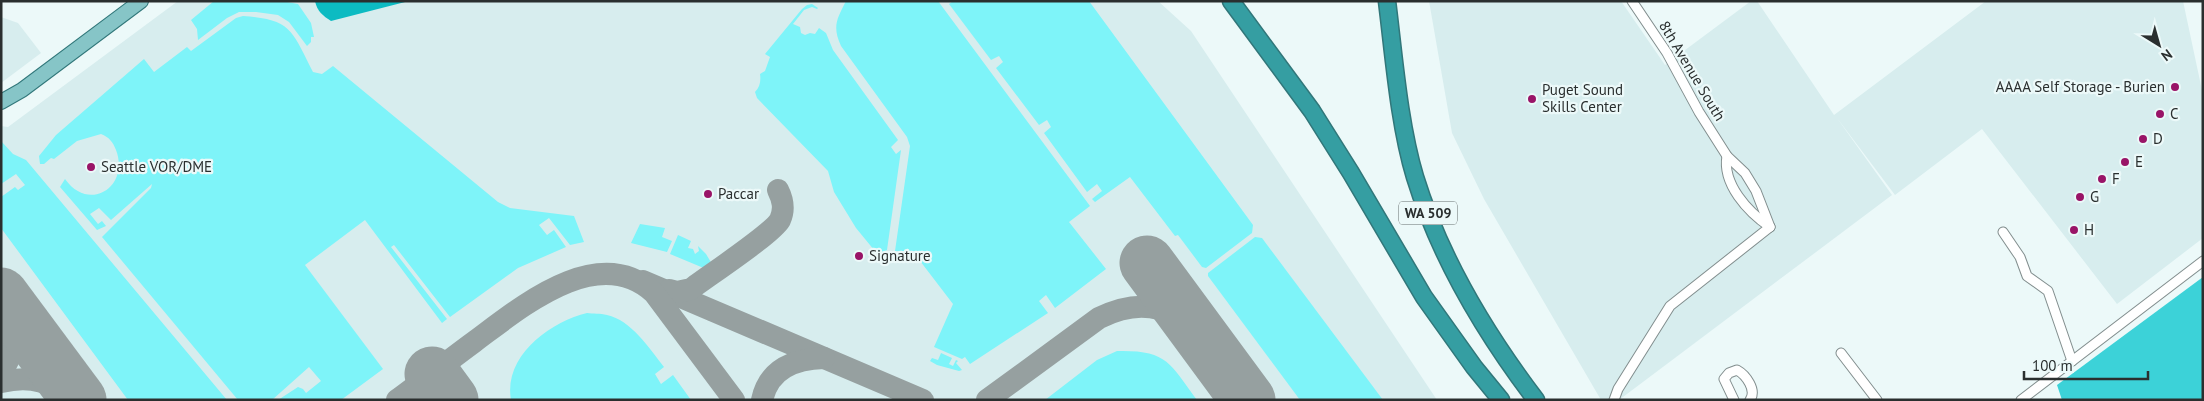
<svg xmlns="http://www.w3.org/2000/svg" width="2204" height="401" font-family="'PT Sans',sans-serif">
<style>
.built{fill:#d7edee}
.green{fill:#7ef4f9}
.forest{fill:#3cd2d8}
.water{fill:#0cbbc2}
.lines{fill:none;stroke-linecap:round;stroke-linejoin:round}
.taxiway{stroke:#96a0a0;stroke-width:22}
.runway{stroke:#96a0a0;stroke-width:55}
.street-casing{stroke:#828e8e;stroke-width:11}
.primary-casing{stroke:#31777a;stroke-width:16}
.highway-casing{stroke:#31777a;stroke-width:19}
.street{stroke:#fff;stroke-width:9}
.primary{stroke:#86c5c7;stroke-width:14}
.highway{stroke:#359ea2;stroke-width:16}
.poi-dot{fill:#991467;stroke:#ecf9f9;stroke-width:2}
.labels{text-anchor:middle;stroke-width:4.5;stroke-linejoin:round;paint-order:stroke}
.shield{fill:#ecf9f9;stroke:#646c6c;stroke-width:1}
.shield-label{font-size:14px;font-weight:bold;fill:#2a2f2f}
.street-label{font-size:15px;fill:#2a2f2f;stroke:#ecf9f9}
.poi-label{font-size:15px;fill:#2a2f2f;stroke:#ecf9f9;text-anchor:start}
</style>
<rect width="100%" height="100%" fill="#ecf9f9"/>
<g class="built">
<path d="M178 1H1158L1191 31 1437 400H1V126L8 127Z"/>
<path d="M1429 1H1621L1665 65 1751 1H1757L1834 115 1986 1H2183L2203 95V238L2117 304 1982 129 1895 195 1837 118 1892 195 1619 400H1601L1484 199 1452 133Z"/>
<path d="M1 17 18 23 41 53 1 83Z"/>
</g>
<g class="green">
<path d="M214 1H282L298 4 311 23 314 37H311V42L307 46 289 22 278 15 256 12H239L227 18 198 40 197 29 191 20Z"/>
<path d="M846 1H938L1090 206 1069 222 1106 269 1055 308 1046 295 1039 301 1048 313 970 364 965 357 962 359 934 347 953 304 914 253 895 251 910 146 907 137 841 46C832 26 837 19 846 1Z"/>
<path d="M953 1H1089L1253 225 1252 233 1206 268 1202 267 1178 235 1175 236 1130 177 1095 202 1092 199 1102 191 1097 184 1087 192 1044 133 1051 127 1047 120 1039 125 996 68 1003 62 999 56 991 60 949 4Z"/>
<path d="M812 4 818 8 817 9 812 7 804 10 793 24 800 27 801 33 805 35 810 33 815 34 819 28 826 33 833 50 898 140 891 147 896 154 901 150 887 250 879 256 856 228 834 192 828 171 757 98 755 92C760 87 761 81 760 74L765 71 770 57 765 54 802 9 807 5Z"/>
<path d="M243 16C292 19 292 31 313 72L322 74 333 66 498 202 510 208 574 216 584 242 570 245 549 218 539 225 547 235 554 230 566 247 518 268 450 317 394 245 391 247 447 319 442 323 365 220 305 265 383 369 341 400H278L298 387 303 389 306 393 321 381 309 367 272 400H238L102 237 151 188 152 184 111 220 99 208 90 214 98 224 102 221 106 226 97 230 60 187 65 179C89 213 130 187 116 150 113 142 109 137 101 134L77 141 54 159 51 158 44 164H40L39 156 56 135 144 59 154 72 187 47 191 51 236 18Z"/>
<path d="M1 141 13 154 26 160 227 400H128L1 228V197L15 187 18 190 25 185 16 174 1 184Z"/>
<path d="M640 224 665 228 662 237 672 241 667 252 631 243Z"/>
<path d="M678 235 691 241 688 248 693 249 695 254 699 251 698 246 706 254 712 264 706 269 670 254Z"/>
<path d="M1255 237 1262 238 1383 400H1300L1208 276V273Z"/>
<path d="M587 313C593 314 600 313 607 315 631 320 649 348 664 367L655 374 661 384 673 375 691 400H511C503 356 550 322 587 313Z"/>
<path d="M1117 351C1167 350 1169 362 1197 400H1045L1097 360Z"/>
<path d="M941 353 952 358 949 364 953 366 956 360 958 361 956 363 962 370 959 371 937 365 930 361 932 358 938 360Z"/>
</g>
<path class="forest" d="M2203 277V400H2062L2057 385Z"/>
<path class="water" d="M315 1H409L331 21C323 16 317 11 315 1Z"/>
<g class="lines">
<g class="taxiway">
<path d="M643 281 923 400"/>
<path d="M669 290 677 292 691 289C708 276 772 234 780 220 785 209 783 200 778 190"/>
<path d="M1 372C18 351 14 327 7 303"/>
<path d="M1 382C34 374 49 383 77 400"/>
<path d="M397 400C423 381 448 361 474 342 520 308 598 241 654 293L734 400"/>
<path d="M762 400C769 368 795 359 824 358"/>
<path d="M987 400 1099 318C1138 299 1166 304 1198 333"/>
</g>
<g class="runway">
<path d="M1147 263 1248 400"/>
<path d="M1 295 79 400"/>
<path d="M432 374 451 400"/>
</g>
<defs>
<g id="street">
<path d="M1632 1 1667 53 1699 112 1727 156 1745 173 1756 191 1770 227"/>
<path d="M1727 156C1722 184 1748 212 1770 227"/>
<path d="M2003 232 2020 257 2027 276 2048 291 2072 361"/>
<path d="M1841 353 1877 400"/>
<path d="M1614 400 1618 389 1670 306 1770 227"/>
<path d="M1734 400 1724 379 1729 373 1737 370C1746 375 1757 390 1750 400"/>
<path d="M2021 400 2203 261"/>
</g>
<path id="primary" d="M1 102 22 90 141 1"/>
<g id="highway">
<path d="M1231 1 1312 111 1351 173 1424 297 1474 367 1501 400"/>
<path d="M1387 1C1394 57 1399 124 1415 177 1440 258 1485 333 1536 400"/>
</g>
</defs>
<use href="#street" class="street-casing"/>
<use href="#primary" class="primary-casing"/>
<use href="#highway" class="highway-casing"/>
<use href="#street" class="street"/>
<use href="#primary" class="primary"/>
<use href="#highway" class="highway"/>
</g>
<g class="poi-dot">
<circle cx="2175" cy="87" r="5"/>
<circle cx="1532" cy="99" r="5"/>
<circle cx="2160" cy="114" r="5"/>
<circle cx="2143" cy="139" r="5"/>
<circle cx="2125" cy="162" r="5"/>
<circle cx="91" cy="167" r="5"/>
<circle cx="2102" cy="179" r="5"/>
<circle cx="708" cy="194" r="5"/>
<circle cx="2080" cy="197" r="5"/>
<circle cx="2074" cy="230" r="5"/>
<circle cx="859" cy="256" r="5"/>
</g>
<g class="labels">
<rect class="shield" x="1399" y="201.5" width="58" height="23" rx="4"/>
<g class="shield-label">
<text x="1428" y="218">WA 509</text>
</g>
<g class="street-label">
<text transform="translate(1692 71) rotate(59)" y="5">8th Avenue South</text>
</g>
<g class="poi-label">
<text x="2165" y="92" text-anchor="end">AAAA Self Storage - Burien</text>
<text x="1542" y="95">Puget Sound<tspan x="1542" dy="17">Skills Center</tspan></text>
<text x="2170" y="119">C</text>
<text x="2153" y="144">D</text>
<text x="2135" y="167">E</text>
<text x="101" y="172">Seattle VOR/DME</text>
<text x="2112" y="184">F</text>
<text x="718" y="199">Paccar</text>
<text x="2090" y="202">G</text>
<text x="2084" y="235">H</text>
<text x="869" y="261">Signature</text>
</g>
</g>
<rect width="2204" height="401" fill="none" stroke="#2a2f2f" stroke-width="5"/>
<g transform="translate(2159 45) rotate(143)" stroke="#ecf9f9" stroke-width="4" paint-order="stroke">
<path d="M0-4L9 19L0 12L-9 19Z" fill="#2a2f2f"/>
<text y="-8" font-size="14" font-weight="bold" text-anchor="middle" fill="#2a2f2f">N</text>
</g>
<path d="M2024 371v8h124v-8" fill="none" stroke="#2a2f2f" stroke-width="2.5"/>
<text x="2032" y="371" font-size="15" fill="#2a2f2f" stroke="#ecf9f9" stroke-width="4" paint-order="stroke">100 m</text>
</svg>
